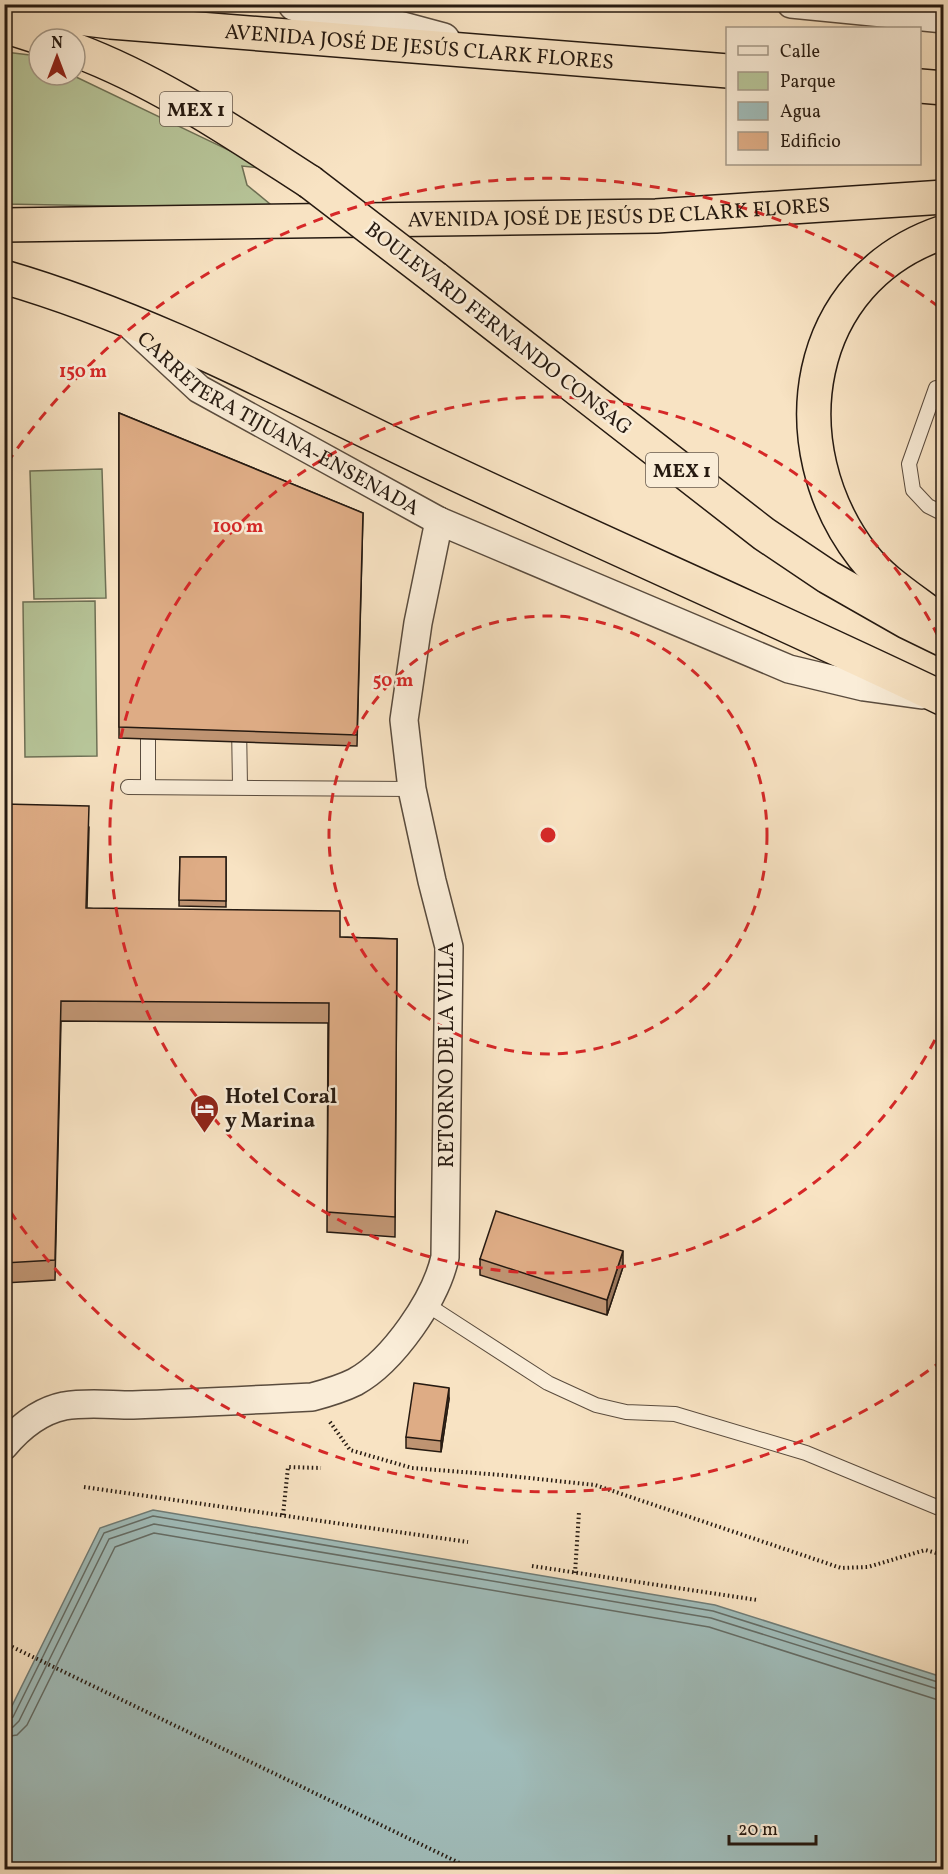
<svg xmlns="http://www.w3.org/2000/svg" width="948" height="1874" font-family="Vollkorn,serif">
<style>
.green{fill:#b7c599;stroke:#6e7055;stroke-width:1.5}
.water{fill:#a0bdbb;stroke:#6f7c77;stroke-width:1.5}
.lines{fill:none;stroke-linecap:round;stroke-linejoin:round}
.shore{stroke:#636c66;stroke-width:1.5}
.service-casing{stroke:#5a4c3e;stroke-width:16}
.minor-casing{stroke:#5a4c3e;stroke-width:30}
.tertiary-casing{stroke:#5a4c3e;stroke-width:36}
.trunk-casing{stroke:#261a11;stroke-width:36}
.path{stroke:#261a11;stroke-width:4;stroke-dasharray:1.5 3;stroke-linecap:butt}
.service{stroke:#faedd8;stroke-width:14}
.minor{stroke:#faedd8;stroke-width:27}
.tertiary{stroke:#faedd8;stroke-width:33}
.trunk{stroke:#f8e3c3;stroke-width:33}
.trunk-bridge-casing{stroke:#261a11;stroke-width:36;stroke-linecap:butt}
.trunk-bridge{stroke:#f8e3c3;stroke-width:33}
.wall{fill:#bf9472;stroke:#261a11;stroke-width:1.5}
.shaded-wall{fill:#9b785d;stroke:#261a11;stroke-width:1.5}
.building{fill:#deac85;stroke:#261a11;stroke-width:1.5}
.ring{fill:none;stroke:#d62828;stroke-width:3;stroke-dasharray:10 8}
.labels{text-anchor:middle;stroke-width:5;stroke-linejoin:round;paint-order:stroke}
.shield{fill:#faedd8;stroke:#66594d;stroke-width:1.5}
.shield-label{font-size:20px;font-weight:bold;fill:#261a11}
.street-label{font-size:21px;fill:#261a11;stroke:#faedd8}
.poi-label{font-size:21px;font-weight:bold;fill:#261a11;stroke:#faedd8;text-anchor:start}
.centre{fill:#d62828;stroke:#faedd8;stroke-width:3}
.ring-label{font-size:18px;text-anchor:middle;font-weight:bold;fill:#d62828;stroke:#faedd8;stroke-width:5;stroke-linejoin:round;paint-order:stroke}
</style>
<rect width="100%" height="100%" fill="#f8e3c3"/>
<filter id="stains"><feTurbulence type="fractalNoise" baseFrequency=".00333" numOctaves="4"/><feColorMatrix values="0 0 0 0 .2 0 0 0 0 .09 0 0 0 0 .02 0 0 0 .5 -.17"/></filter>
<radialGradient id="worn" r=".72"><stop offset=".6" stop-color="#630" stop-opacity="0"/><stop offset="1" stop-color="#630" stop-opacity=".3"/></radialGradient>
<g class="green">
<path d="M5 52 30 55 39 59V75H72L268 169 242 166 247 185 276 209 5 204Z"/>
<path d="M102 469 106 598 34 599 30 471Z"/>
<path d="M95 601 97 756 25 757 23 602Z"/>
</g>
<path class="water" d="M153 1510 715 1605 939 1676 944 1679 943 1869H5V1720L100 1528Z"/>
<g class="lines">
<g class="shore">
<path d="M4 1721 13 1717 104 1533 153 1516 713 1611 944 1684"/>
<path d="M4 1728 13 1727 19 1721 109 1539 154 1524 711 1618 944 1691"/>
<path d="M4 1737 17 1735 27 1725 115 1547 154 1533 709 1627 935 1699 944 1700"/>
</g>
<defs>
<g id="service">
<path d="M936 388 909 464 913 490 928 506 944 514"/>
<path d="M239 725 240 786"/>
<path d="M128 787 412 789"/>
<path d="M148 787V722"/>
<path d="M426 1304 548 1383 596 1405 626 1412 675 1414 806 1453 944 1510"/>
</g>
<g id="minor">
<path d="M791 4 944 19"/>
<path id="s1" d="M131 326 199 389 439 521 789 669 864 687 922 695"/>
<path d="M4 1446C20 1427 40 1411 64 1406 87 1402 110 1405 133 1405 192 1403 252 1400 312 1397 327 1393 341 1389 355 1382 393 1361 436 1299 445 1257L449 947 432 881 412 789 404 720 418 623 439 521"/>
</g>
<path id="tertiary" d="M295 4 391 26 443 40"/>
<g id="trunk">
<path id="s2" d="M4 9 111 22 728 71"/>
<path d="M4 26 45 39"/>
<path d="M75 50C160 82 234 133 310 182"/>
<path d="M920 86 944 88"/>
<path id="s3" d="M4 225 656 216 944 197"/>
<path d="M944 232C802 279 778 446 863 556 884 583 917 602 944 624"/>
<path d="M4 277C159 322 300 401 445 469 611 547 779 620 944 699"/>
<path d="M435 278 764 534 828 577 907 622 944 640"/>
</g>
</defs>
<use href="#service" class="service-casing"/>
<use href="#minor" class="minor-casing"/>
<use href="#tertiary" class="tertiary-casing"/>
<use href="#trunk" class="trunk-casing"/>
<g class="path">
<path d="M330 1422 350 1450 412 1468 501 1475 595 1485 841 1568 868 1567 925 1550 944 1555"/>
<path d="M84 1487 468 1542"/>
<path d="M283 1515 288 1467 321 1468"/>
<path d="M532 1566 757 1600"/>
<path d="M575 1573 579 1512"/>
<path d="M4 1643 474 1870"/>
</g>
<use href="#service" class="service"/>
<use href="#minor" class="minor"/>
<use href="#tertiary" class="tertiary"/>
<use href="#trunk" class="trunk"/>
<defs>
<path id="trunk-bridge" d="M310 182 435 278"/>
</defs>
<use href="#trunk-bridge" class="trunk-bridge-casing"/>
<use href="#trunk-bridge" class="trunk-bridge"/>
</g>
<g class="wall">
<path d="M119 413 363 513 357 746 119 738Z"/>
<path d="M4 804 89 827 87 908 340 937 397 939 395 1237 327 1232 328 1023 61 1021 55 1280 4 1283Z"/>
<path d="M180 857H226V907L179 906Z"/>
<path d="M480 1259 623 1267 607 1315 480 1275Z"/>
<path d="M449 1399 441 1452 406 1448V1437Z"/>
</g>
<g class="shaded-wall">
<path d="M623 1251V1267L607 1315V1300Z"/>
<path d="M449 1388V1399L441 1452V1441Z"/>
</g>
<g class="building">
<path d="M119 413 363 513 357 735 119 727Z"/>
<path d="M4 804 89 806 86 908 340 911V937L397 939 395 1217 327 1212 329 1003 61 1001 55 1260 4 1263Z"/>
<path d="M180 857H226V901L179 900Z"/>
<path d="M496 1211 623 1251 607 1300 480 1259Z"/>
<path d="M414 1383 449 1388 441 1441 406 1437Z"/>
</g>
<g class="ring">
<circle cx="548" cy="835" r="219"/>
<path d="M943 1024A438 438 0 1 1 943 646"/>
<path d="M943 1360A657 657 0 0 1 7 1207M7 463A657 657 0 0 1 943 310"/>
</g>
<defs>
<symbol id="hotel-pin" viewBox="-11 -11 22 30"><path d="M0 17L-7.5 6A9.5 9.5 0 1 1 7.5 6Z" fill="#8f2418" stroke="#faedd8"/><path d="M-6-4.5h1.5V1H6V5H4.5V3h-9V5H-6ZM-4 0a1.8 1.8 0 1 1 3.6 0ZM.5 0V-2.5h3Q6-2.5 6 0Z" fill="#fff"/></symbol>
</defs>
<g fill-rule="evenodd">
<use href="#hotel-pin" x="188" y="1092" width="33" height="45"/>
</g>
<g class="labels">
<g class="shield">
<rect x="160" y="92" width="72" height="34" rx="4.5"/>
<rect x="646" y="453" width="72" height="34" rx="4.5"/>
</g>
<g class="shield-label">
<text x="196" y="116">MEX 1</text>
<text x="682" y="477">MEX 1</text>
</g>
<g class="street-label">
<text dy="7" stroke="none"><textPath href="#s2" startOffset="417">AVENIDA JOSÉ DE JESÚS CLARK FLORES</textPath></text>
<text dy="7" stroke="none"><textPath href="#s3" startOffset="615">AVENIDA JOSÉ DE JESÚS DE CLARK FLORES</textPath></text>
<text transform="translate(499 328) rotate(38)" y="7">BOULEVARD FERNANDO CONSAG</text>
<text dy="7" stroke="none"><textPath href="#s1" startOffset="178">CARRETERA TIJUANA-ENSENADA</textPath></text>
<text transform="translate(446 1055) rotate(-90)" y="7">RETORNO DE LA VILLA</text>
</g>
<g class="poi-label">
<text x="225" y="1103">Hotel Coral<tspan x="225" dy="24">y Marina</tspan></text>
</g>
</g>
<circle cx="548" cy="835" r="9" class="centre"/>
<g class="ring-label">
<text x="83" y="377">150 m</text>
<text x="238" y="532">100 m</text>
<text x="393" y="686">50 m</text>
</g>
<rect width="948" height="1874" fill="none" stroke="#f8e3c3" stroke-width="24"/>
<rect x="6" y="6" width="936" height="1862" fill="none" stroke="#261a11" stroke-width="3"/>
<rect x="12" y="12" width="924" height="1850" fill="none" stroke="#261a11" stroke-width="1.5"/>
<rect x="726" y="27" width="195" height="138" fill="#faedd8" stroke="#a59988" stroke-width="1.5"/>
<rect x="738" y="46" width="30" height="9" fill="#faedd8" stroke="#a59988" stroke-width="1.5"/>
<text x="780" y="57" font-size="18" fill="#261a11">Calle</text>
<rect x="738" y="72" width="30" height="18" fill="#b7c599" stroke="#a59988" stroke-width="1.5"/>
<text x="780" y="87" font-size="18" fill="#261a11">Parque</text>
<rect x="738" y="102" width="30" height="18" fill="#a0bdbb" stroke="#a59988" stroke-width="1.5"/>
<text x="780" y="117" font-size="18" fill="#261a11">Agua</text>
<rect x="738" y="132" width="30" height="18" fill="#deac85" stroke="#a59988" stroke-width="1.5"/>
<text x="780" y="147" font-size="18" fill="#261a11">Edificio</text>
<g transform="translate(57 57)"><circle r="28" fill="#faedd8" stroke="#a59988" stroke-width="1.5"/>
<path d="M0-4.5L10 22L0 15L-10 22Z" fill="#8f2418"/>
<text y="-9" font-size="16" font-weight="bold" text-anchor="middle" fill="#261a11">N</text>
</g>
<path d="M729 1835v9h87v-9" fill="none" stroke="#261a11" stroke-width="3"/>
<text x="738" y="1835" font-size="18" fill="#261a11" stroke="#faedd8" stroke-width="4.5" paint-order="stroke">20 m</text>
<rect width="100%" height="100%" filter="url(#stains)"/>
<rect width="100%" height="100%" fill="url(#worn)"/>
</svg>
